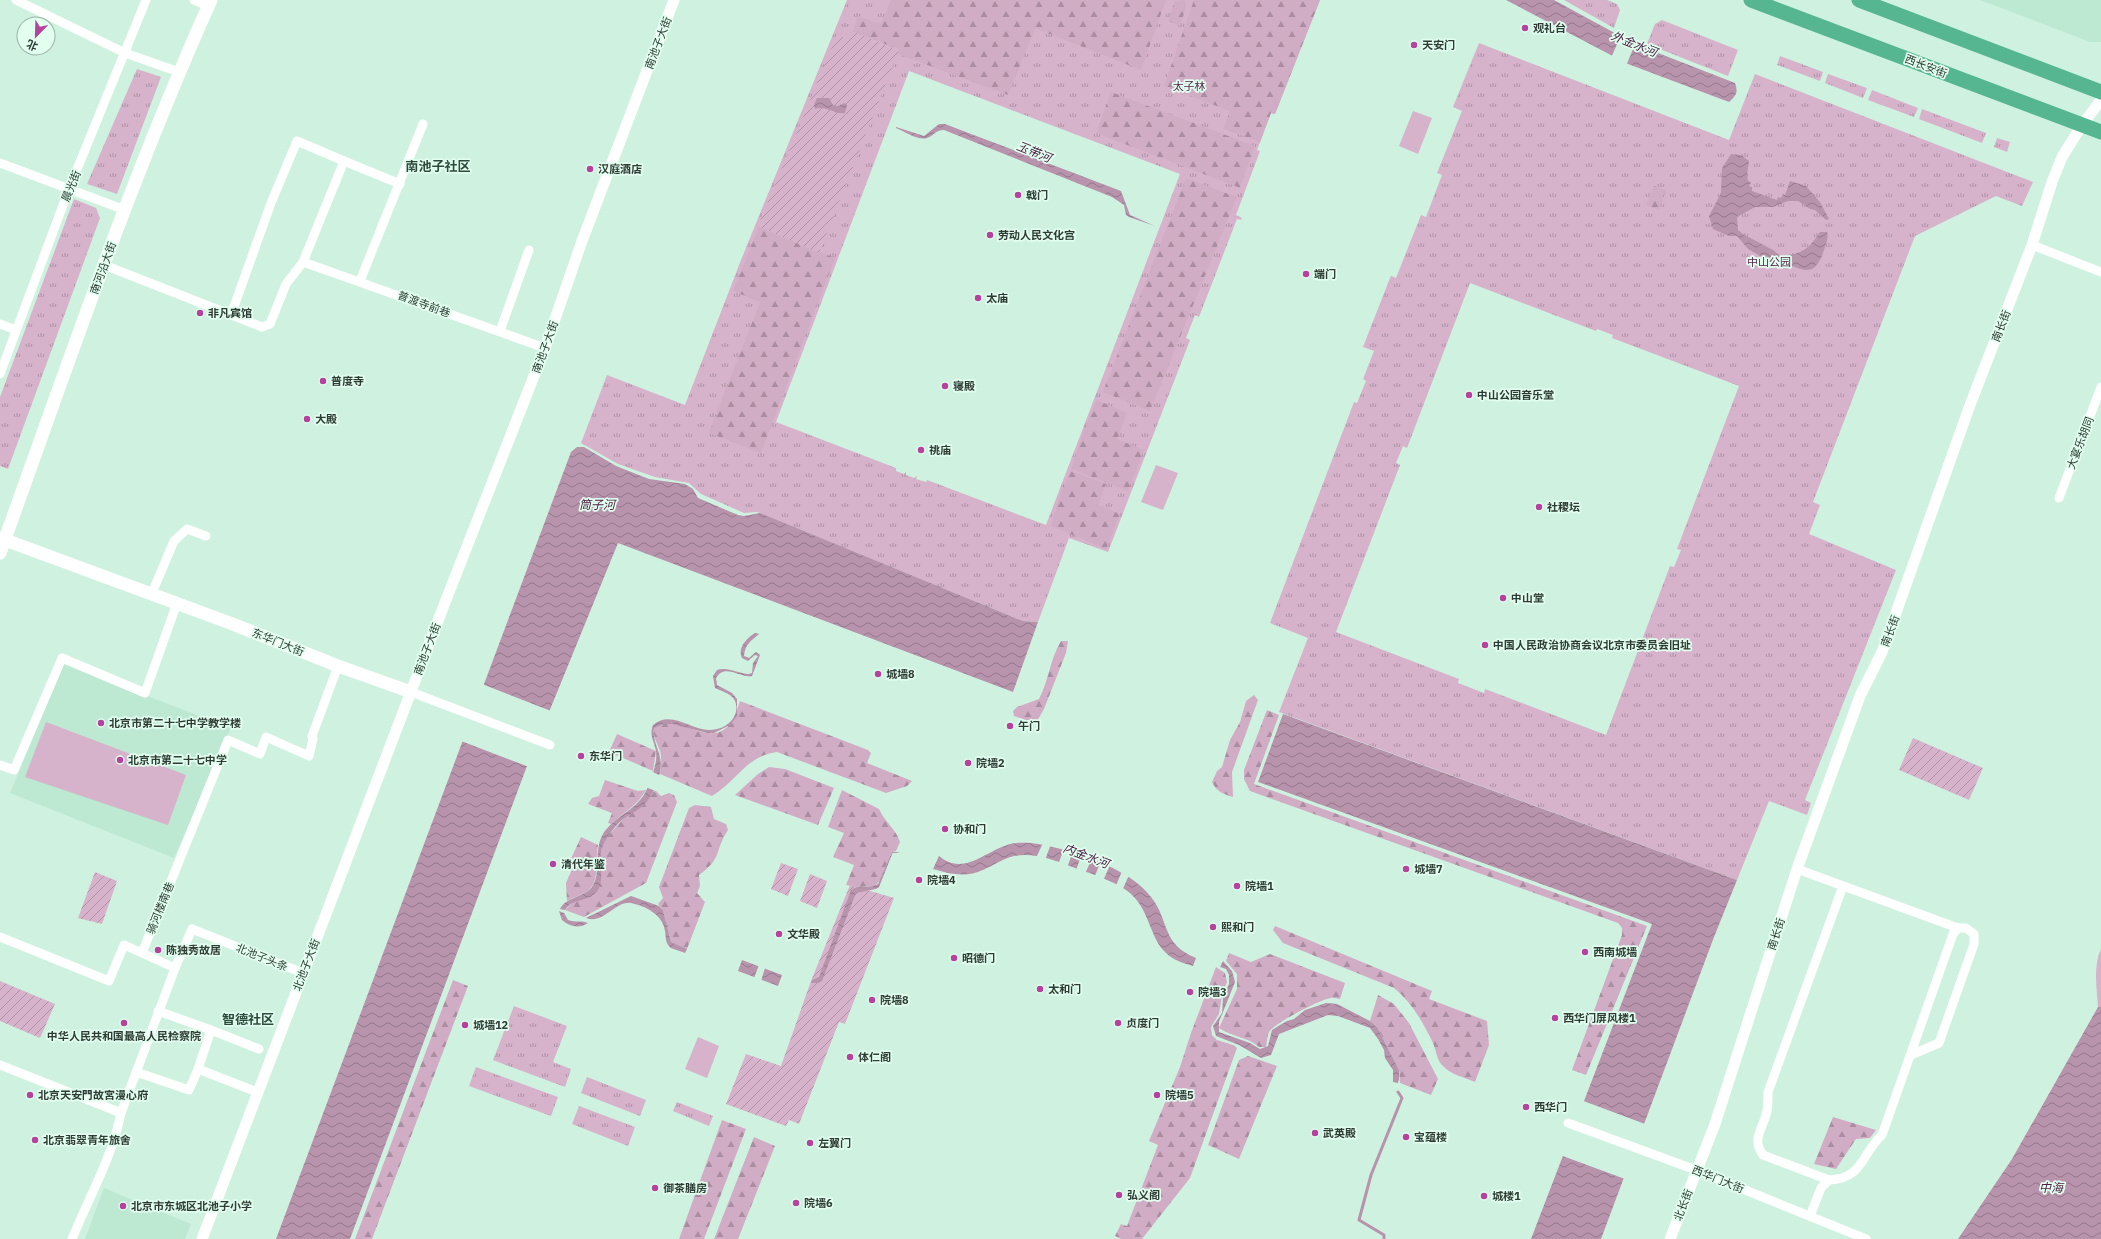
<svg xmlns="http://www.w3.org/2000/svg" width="2101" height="1239" font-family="'IBM Plex Sans','Noto Sans SC',sans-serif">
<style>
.built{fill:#bde8d2}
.grass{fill:url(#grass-tufts);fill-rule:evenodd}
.forest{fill:url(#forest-firs)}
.garden{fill:url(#garden-furrows)}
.pitch{fill:#d6b2cb}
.water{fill:url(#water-waves)}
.pier{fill:#cff2e0}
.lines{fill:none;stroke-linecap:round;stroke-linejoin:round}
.stream{stroke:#b793ac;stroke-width:3}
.minor{stroke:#fff;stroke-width:9}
.tertiary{stroke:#fff;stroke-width:11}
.secondary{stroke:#fff;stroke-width:13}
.trunk{stroke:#57b692;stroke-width:15}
.poi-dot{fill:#b5429c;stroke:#e1feef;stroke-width:1.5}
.labels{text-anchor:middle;stroke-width:3.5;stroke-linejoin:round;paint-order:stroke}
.poi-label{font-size:11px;font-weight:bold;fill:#2e3c35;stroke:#e1feef;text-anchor:start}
.street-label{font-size:11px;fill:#2e3c35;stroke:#e1feef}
.park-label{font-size:11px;fill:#552649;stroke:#e1feef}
.water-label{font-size:12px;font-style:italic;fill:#4e2043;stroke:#e1feef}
.quarter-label{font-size:13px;font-weight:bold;fill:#2d4b3d;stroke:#e1feef}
</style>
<defs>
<pattern id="grass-tufts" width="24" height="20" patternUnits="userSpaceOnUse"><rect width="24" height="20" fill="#d6b2cb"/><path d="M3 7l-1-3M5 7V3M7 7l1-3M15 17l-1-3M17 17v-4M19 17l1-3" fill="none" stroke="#ae92a6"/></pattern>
<pattern id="forest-firs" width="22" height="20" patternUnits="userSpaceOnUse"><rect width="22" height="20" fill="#d1acc5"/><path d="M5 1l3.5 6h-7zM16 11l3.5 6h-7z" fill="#aa8da1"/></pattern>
<pattern id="garden-furrows" width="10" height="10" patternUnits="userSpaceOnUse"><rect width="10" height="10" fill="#d6b2cb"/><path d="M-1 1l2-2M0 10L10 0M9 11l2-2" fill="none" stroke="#ae92a6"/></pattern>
<pattern id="water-waves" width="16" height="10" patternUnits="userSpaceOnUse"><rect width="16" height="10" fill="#b793ac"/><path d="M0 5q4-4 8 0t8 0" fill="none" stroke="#95798d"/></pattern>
</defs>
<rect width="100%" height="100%" fill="#cff2e0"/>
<g class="built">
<path d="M1980 0H2101V42H2090Z"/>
<path d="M64 664 231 728 174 858 10 793Z"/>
<path d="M104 1188 191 1224 185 1239H85Z"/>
</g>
<g class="grass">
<path d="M847 0H1320L1275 114 1271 113 1257 150 1260 151 1236 215 1242 218 1241 220 1237 219 1199 317 1195 315 1186 338 1190 340 1108 552 1069 538 1038 622 1023 621 757 512 744 513 701 494 689 483 655 477 618 464 581 443 607 375 685 405 741 260ZM909 71 1180 174 1046 525 927 480 926 482 916 479 917 476 914 478 906 475V472L904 474 896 471V468L776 422Z"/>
<path d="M1564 0H1607L1617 4 1620 10 1614 28Z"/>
<path d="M1662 20 1738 50 1728 76 1647 44 1655 24Z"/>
<path d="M1479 43 1729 140 1755 74 2033 182 2022 206 1996 196 1915 236 1813 502 1820 505 1809 534 1896 570 1805 800 1811 803 1807 815 1769 801 1737 880 1279 712 1308 638 1270 623 1354 402 1357 403 1366 381 1363 379 1374 351 1363 347 1390 278 1391 276 1396 278 1421 215 1426 217 1442 175 1437 173 1462 111 1453 107ZM1470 283 1596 331 1597 329 1613 335 1612 338 1739 386 1677 549 1681 550 1674 567 1670 566 1606 735 1485 689 1484 693 1458 683 1459 679 1336 632 1400 465 1396 463 1403 446 1407 448Z"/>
<path d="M1780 56 1823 72 1820 81 1777 65Z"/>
<path d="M137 69 161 77 117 194 87 184Z"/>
<path d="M1828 74 1867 88 1863 98 1825 83Z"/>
<path d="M1872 90 1918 108 1914 117 1868 100Z"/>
<path d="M1922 109 1986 133 1982 143 1919 119Z"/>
<path d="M1997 138 2010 142 2007 152 1994 147Z"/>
<path d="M74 199 96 208 100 218 8 469 0 466V397Z"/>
<path d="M2101 949V1007H2098C2097 988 2093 966 2101 949Z"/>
<path d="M514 1006 567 1026 553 1062 571 1069 565 1087 493 1060Z"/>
<path d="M476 1067 558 1097 551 1116 469 1086Z"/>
<path d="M587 1077 646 1100 640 1116 581 1093Z"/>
<path d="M677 1102 713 1116 709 1126 673 1111Z"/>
<path d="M579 1106 635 1127 628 1146 572 1124Z"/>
</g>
<g class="forest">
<path d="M891 0H1166L1141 70 1035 28 1008 95 898 54 899 49 853 32 858 16 881 24Z"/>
<path d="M1182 0 1185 1 1186 7 1180 26 1168 21 1175 1Z"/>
<path d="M1194 0H1320L1275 114 1271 113 1260 142 1223 129 1230 111 1164 86Z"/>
<path d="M1111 92 1255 146 1240 188 1096 133Z"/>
<path d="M1186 178 1237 197 1150 411 1103 392Z"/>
<path d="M1654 186 1666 190 1659 210 1646 205Z"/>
<path d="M759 227 835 258 761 453 709 433 760 302 733 291Z"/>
<path d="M1097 400 1127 413 1117 439 1144 450 1128 491 1071 469 1085 427Z"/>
<path d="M1071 471 1106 484 1098 505 1120 514 1106 549 1051 526 1061 492Z"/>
<path d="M1061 641H1068L1066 653 1044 709 1036 723 1014 716 1013 711 1017 707 1039 699C1049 680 1050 659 1061 641Z"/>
<path d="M1254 695 1258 700 1232 772 1233 797C1223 794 1217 792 1212 782L1217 771 1222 767 1230 740 1240 722 1246 701Z"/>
<path d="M740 701 868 750 871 753 867 763 912 781 907 786 886 793 777 752C746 756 737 781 712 796L660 774C661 766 662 759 660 751 657 742 653 738 654 728 677 711 709 750 730 724 736 716 737 709 740 701Z"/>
<path d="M1267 710 1279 715 1254 784 1647 926 1586 1075 1572 1070 1622 935V928L1618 923 1250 791 1244 779V770Z"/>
<path d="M617 734 656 751 653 771 609 752Z"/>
<path d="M769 767 785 769 834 788 818 825 735 795 758 774Z"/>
<path d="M605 780 638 791 646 790C636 807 625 811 611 824L608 823 612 813 588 804 592 798 599 796Z"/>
<path d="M655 790 661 796 669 793 674 795 677 802 646 883 584 917 565 910 571 904 599 888 600 857 602 847 607 837 625 817 644 804Z"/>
<path d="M842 790 879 809C884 821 896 829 900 842L896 851 892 852 880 880 875 886 856 887 846 885 854 865 833 857 844 833 828 827Z"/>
<path d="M695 805 711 807 714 819 726 824 728 830C714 851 723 858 699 875L700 886 697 893 705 902 687 949 671 942 663 910 658 904 663 898 659 887 689 808Z"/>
<path d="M581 837 598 845C595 861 601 884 585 893 579 896 573 897 567 901L566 883 573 867 569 863Z"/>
<path d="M1275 926 1432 991 1429 999 1487 1021 1489 1045 1475 1082C1464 1077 1451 1075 1442 1065 1437 1060 1436 1050 1433 1043 1423 1022 1412 1003 1394 988L1283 943 1273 930Z"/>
<path d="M1229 953 1251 962 1270 954 1345 983 1340 999C1338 999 1334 997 1331 998 1321 999 1273 1024 1269 1032 1267 1036 1267 1043 1266 1047H1259C1248 1037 1232 1037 1219 1028L1237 989V974L1226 961Z"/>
<path d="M1216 967 1225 973 1227 982 1222 995 1219 1014 1211 1027 1212 1035 1217 1040 1233 1045 1237 1048 1190 1178 1142 1239H1121L1115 1236 1121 1224 1127 1226 1158 1145 1149 1141 1180 1067 1191 1033Z"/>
<path d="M453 980 468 986 372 1239H355Z"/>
<path d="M1378 995 1394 1004 1409 1023 1438 1079 1431 1095 1400 1083 1399 1070 1377 1027 1370 1021Z"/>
<path d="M1248 1056 1277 1066 1239 1159 1208 1145 1239 1060Z"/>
<path d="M1833 1117 1876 1130 1870 1138 1856 1139 1836 1169 1814 1164Z"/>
<path d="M722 1120 746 1129 704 1239H679Z"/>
<path d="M754 1137 775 1146 738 1239H714Z"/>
</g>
<g class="garden">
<path d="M853 32 899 50 819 253 758 226 837 35 850 40Z"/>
<path d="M1913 738 1983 768 1969 800 1899 770Z"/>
<path d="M781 863 798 869 788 896 771 889Z"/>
<path d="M95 872 117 881 102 924 78 918Z"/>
<path d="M810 874 827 881 817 908 800 901Z"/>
<path d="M850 885 894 898 845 1024 839 1022 799 1124 789 1120 786 1126 726 1104 746 1054 781 1066 811 981Z"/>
<path d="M0 981 55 1004 40 1038 0 1021Z"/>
</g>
<g class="pitch">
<path d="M1413 111 1432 118 1418 154 1399 146Z"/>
<path d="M1156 465 1178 473 1163 510 1141 502Z"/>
<path d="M46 722 186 775 168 825 25 777Z"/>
<path d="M698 1037 719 1046 707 1078 685 1069Z"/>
</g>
<g class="water">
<path d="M1506 0H1554L1635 44 1735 83C1738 92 1737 95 1729 102L1628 64Z"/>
<path d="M817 98H829L833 105 838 106 844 103 847 105 845 113C835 115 826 105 815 109L814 105Z"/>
<path d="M939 124H945L958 129 1121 191 1130 215 1155 226 1129 217 1126 215 1124 205 1112 197 944 130C935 130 934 136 927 138 918 141 904 131 896 128V127L924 136Z"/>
<path d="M1731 154 1741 155 1749 161 1747 175 1748 181 1751 182 1749 186 1752 187V191L1777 200 1778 197 1781 198 1783 194 1785 195 1790 181 1806 186 1820 202 1829 219 1826 220 1815 210 1810 209 1798 201H1788L1773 207H1755L1737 217 1738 230 1743 234 1773 250 1782 257C1803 253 1809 249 1820 232H1827C1829 239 1825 246 1823 253 1811 286 1796 260 1776 265L1748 249 1737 236H1729L1713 229 1709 216 1721 193 1722 168Z"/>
<path d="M577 447H584L616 466 649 479 685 484 693 489 698 498 738 515 744 516 760 513 1023 621 1038 622 1013 692 618 543 527 766 350 1239H276L571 452Z"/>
<path d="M755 633 759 634C751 641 745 644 744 656L749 658 756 652 760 655 752 676C739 678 725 663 716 678L717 685 732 693 737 699V716L730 725 714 733H707L673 724H663L654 728C652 745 664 754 660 772 657 786 651 800 639 809 635 812 630 814 626 817 617 823 606 837 602 848 598 860 605 878 598 890 590 902 572 898 565 910L560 909C567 896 584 898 592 887 602 873 593 851 603 834 615 815 638 810 647 789 651 778 658 763 656 751 654 740 649 736 653 725 671 710 689 729 708 730 723 731 739 720 736 704 734 694 723 692 715 688L713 676 717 670C730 666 743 677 752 673L753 663 758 656 755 655 748 661 742 658C737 648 747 638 755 633Z"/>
<path d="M1283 714 1737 880 1714 937 1601 1239H1531L1652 924 1258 782Z"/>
<path d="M1031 843C1067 848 1129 867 1151 897 1170 921 1161 944 1196 958L1193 966C1183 963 1173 960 1166 953 1150 938 1150 913 1133 896 1121 883 1092 874 1075 868 1056 861 1035 852 1014 856 1002 859 994 865 983 870 966 878 950 874 933 869L939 856C963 876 983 853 1007 845 1014 842 1024 843 1031 843Z"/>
<path d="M892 852 908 854 893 852 879 887 876 889 856 893 822 981 818 983H811L812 980 819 977 851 890C859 884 870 889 878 884Z"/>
<path d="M631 896 659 906 663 910 671 942 687 949 685 953C681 951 675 950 671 948 665 944 666 936 665 931 663 915 646 906 631 903 616 900 603 925 586 918Z"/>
<path d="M559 911 564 913 568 920C575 923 582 920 588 923 579 929 570 927 562 920Z"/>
<path d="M742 960 782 975 778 986 738 971Z"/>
<path d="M1223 961 1232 971 1235 982 1219 1022V1032L1250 1043 1260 1049 1268 1046 1272 1030 1287 1021 1294 1019 1305 1010 1326 1003 1337 1004 1370 1021 1377 1027 1399 1070V1079L1398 1083 1393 1082V1070L1385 1058 1384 1050 1378 1039 1370 1028 1338 1016 1328 1015 1279 1034 1271 1055 1261 1058 1239 1045 1216 1036 1213 1026 1222 1013 1223 998 1229 984V975L1226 969 1220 967Z"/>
<path d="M2098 1007H2101V1239H1958L2012 1159Z"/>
</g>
<g class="pier">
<path d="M1621 35 1636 42 1626 66 1611 58Z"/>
<path d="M482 684 551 711 529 767 461 741Z"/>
<path d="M651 771 661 776 656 791 645 787Z"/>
<path d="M1043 843 1051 844 1045 860 1036 858Z"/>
<path d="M1064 848 1073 851 1067 868 1058 865Z"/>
<path d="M1082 854 1092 858 1085 874 1076 870Z"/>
<path d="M1101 861 1110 865 1103 881 1094 878Z"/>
<path d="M1122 871 1129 875 1122 891 1115 888Z"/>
<path d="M759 965 765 968 761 981 754 978Z"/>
<path d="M1581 1100 1645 1124 1625 1179 1560 1155Z"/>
</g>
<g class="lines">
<path class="stream" d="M1384 1239V1235L1359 1220 1371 1175 1402 1098 1398 1092"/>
<g class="minor">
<path d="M16 0 125 53 179 72"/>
<path d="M194 0 208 6"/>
<path d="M0 163 125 210"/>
<path d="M2032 245 2101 272"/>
<path d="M303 262 545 348"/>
<path d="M104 265 262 327 270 324 286 284 303 262 344 161 400 184"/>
<path d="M360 281 423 124"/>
<path d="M231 315 271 203 297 141 344 161"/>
<path d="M0 324 16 330"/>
<path d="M500 331 529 250"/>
<path d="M0 374 69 189 146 0"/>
<path d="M2059 498 2101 387"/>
<path d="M152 593 174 541 187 529 206 536"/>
<path d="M411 692 550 745"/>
<path d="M0 765 14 770 62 658 145 693 177 603"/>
<path d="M1797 869 1958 928"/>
<path d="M0 937 109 981 124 945 142 953"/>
<path d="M175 968 192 929 303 973"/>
<path d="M158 1011 211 1030 198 1069"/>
<path d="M211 1030 259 1049"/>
<path d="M0 1065 121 1113"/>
<path d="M136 1072 189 1090 198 1069 257 1092"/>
<path d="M1568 1123 1696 1170 1866 1239"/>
<path d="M1829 1180 1763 1155C1751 1139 1763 1129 1767 1111 1768 1105 1768 1098 1768 1092L1843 886"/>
<path d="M1810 1216 1821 1188 1829 1180C1863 1179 1861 1154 1882 1135L1953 934 1958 928H1966L1974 934V944L1939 1043 1911 1055"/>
<path d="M72 1239C89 1197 112 1158 121 1113L175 968 142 953 228 740 260 754 266 737 309 756 313 739 312 736 338 666"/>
</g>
<g class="tertiary">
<path d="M202 1239 444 605 545 348 582 241 674 0"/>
<path d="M1670 1239 1715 1124 1797 869 1860 696 1882 652 1970 405 2032 245 2052 182 2062 157 2082 125 2101 100"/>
</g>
<g class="secondary">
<path d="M0 538 230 623 338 666 411 692"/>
<path d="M0 553C67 367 130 180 211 0"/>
</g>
<g class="trunk">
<path d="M1751 0 2101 132"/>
<path d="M1859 0 2101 92"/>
</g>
</g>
<g class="poi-dot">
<circle cx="1525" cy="28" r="4"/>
<circle cx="1414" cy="45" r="4"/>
<circle cx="590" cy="169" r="4"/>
<circle cx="1018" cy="195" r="4"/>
<circle cx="990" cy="235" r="4"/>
<circle cx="1306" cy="274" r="4"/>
<circle cx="978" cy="298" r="4"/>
<circle cx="200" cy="313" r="4"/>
<circle cx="323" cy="381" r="4"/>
<circle cx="945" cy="386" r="4"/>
<circle cx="1469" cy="395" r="4"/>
<circle cx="307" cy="419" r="4"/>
<circle cx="921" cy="450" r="4"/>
<circle cx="1539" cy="507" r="4"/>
<circle cx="1503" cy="598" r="4"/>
<circle cx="1485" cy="645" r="4"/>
<circle cx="878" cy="674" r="4"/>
<circle cx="101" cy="723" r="4"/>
<circle cx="1010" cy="726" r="4"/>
<circle cx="581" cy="756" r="4"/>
<circle cx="120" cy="760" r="4"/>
<circle cx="968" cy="763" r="4"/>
<circle cx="945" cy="829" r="4"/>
<circle cx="553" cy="864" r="4"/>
<circle cx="1406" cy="869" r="4"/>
<circle cx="919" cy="880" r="4"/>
<circle cx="1237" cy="886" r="4"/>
<circle cx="1213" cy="927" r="4"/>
<circle cx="779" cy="934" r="4"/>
<circle cx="158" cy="950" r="4"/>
<circle cx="1585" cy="952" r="4"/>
<circle cx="954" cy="958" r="4"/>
<circle cx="1040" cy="989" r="4"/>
<circle cx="1190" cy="992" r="4"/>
<circle cx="872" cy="1000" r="4"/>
<circle cx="1555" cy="1018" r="4"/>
<circle cx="124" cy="1023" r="4"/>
<circle cx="1118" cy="1023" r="4"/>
<circle cx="465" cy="1025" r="4"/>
<circle cx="850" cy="1057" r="4"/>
<circle cx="30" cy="1095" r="4"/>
<circle cx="1157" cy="1095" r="4"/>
<circle cx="1526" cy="1107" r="4"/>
<circle cx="1315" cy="1133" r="4"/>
<circle cx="1406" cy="1137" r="4"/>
<circle cx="35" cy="1140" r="4"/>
<circle cx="810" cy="1143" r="4"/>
<circle cx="655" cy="1188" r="4"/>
<circle cx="1119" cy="1195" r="4"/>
<circle cx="1484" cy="1196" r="4"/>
<circle cx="796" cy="1203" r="4"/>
<circle cx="123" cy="1206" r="4"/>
</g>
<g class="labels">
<g class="poi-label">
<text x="1533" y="32">观礼台</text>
<text x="1422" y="49">天安门</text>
<text x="598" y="173">汉庭酒店</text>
<text x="1026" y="199">戟门</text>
<text x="998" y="239">劳动人民文化宫</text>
<text x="1314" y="278">端门</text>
<text x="986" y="302">太庙</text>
<text x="208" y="317">非凡宾馆</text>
<text x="331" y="385">普度寺</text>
<text x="953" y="390">寝殿</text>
<text x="1477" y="399">中山公园音乐堂</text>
<text x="315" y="423">大殿</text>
<text x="929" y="454">祧庙</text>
<text x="1547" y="511">社稷坛</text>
<text x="1511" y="602">中山堂</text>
<text x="1493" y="649">中国人民政治协商会议北京市委员会旧址</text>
<text x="886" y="678">城墙8</text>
<text x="109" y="727">北京市第二十七中学教学楼</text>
<text x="1018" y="730">午门</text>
<text x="589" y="760">东华门</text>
<text x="128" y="764">北京市第二十七中学</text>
<text x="976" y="767">院墙2</text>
<text x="953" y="833">协和门</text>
<text x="561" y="868">清代年鉴</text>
<text x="1414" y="873">城墙7</text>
<text x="927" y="884">院墙4</text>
<text x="1245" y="890">院墙1</text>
<text x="1221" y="931">熙和门</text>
<text x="787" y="938">文华殿</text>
<text x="166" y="954">陈独秀故居</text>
<text x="1593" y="956">西南城墙</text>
<text x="962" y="962">昭德门</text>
<text x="1048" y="993">太和门</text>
<text x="1198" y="996">院墙3</text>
<text x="880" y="1004">院墙8</text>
<text x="1563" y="1022">西华门屏风楼1</text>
<text x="1126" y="1027">贞度门</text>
<text x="473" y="1029">城墙12</text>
<text x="124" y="1040" text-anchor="middle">中华人民共和国最高人民检察院</text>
<text x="858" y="1061">体仁阁</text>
<text x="38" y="1099">北京天安門故宮漫心府</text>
<text x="1165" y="1099">院墙5</text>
<text x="1534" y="1111">西华门</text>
<text x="1323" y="1137">武英殿</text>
<text x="1414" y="1141">宝蕴楼</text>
<text x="43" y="1144">北京翡翠青年旅舍</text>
<text x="818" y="1147">左翼门</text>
<text x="663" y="1192">御茶膳房</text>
<text x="1127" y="1199">弘义阁</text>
<text x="1492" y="1200">城楼1</text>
<text x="804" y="1207">院墙6</text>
<text x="131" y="1210">北京市东城区北池子小学</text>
</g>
<g class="street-label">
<text transform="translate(658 43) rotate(-69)" y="4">南池子大街</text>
<text transform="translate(1926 66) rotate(21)" y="4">西长安街</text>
<text transform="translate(71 186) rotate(-68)" y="4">晨光街</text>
<text transform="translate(103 268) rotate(-70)" y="4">南河沿大街</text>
<text transform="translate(424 304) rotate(20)" y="4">普渡寺前巷</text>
<text transform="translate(2001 326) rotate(-69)" y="4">南长街</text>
<text transform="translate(545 347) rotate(-70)" y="4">南池子大街</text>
<text transform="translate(2080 443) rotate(-69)" y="4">大宴乐胡同</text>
<text transform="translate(1890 631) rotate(-70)" y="4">南长街</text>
<text transform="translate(278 642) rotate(22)" y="4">东华门大街</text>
<text transform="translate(427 649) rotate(-69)" y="4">南池子大街</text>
<text transform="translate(160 908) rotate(-68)" y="4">骑河楼南巷</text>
<text transform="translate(1776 934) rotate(-72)" y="4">南长街</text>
<text transform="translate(262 957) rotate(22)" y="4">北池子头条</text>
<text transform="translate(306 965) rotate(-69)" y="4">北池子大街</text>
<text transform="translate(1718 1179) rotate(22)" y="4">西华门大街</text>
<text transform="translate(1683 1205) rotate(-69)" y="4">北长街</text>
</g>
<g class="park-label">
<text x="1189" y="90">太子林</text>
<text x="1769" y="266">中山公园</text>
</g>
<g class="water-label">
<text transform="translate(1634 44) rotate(22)" y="4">外金水河</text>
<text transform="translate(1034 152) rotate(22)" y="4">玉带河</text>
<text x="597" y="509">筒子河</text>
<text transform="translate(1086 856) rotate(21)" y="4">内金水河</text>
<text x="2051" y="1192">中海</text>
</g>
<g class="quarter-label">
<text x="438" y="171">南池子社区</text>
<text x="248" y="1024">智德社区</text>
</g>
</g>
<g transform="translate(36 36) rotate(203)"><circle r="19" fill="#e1feef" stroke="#99b0a5"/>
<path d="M0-3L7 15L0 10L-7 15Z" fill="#b5429c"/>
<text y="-6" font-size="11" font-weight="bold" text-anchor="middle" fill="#2e3c35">北</text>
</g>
</svg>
